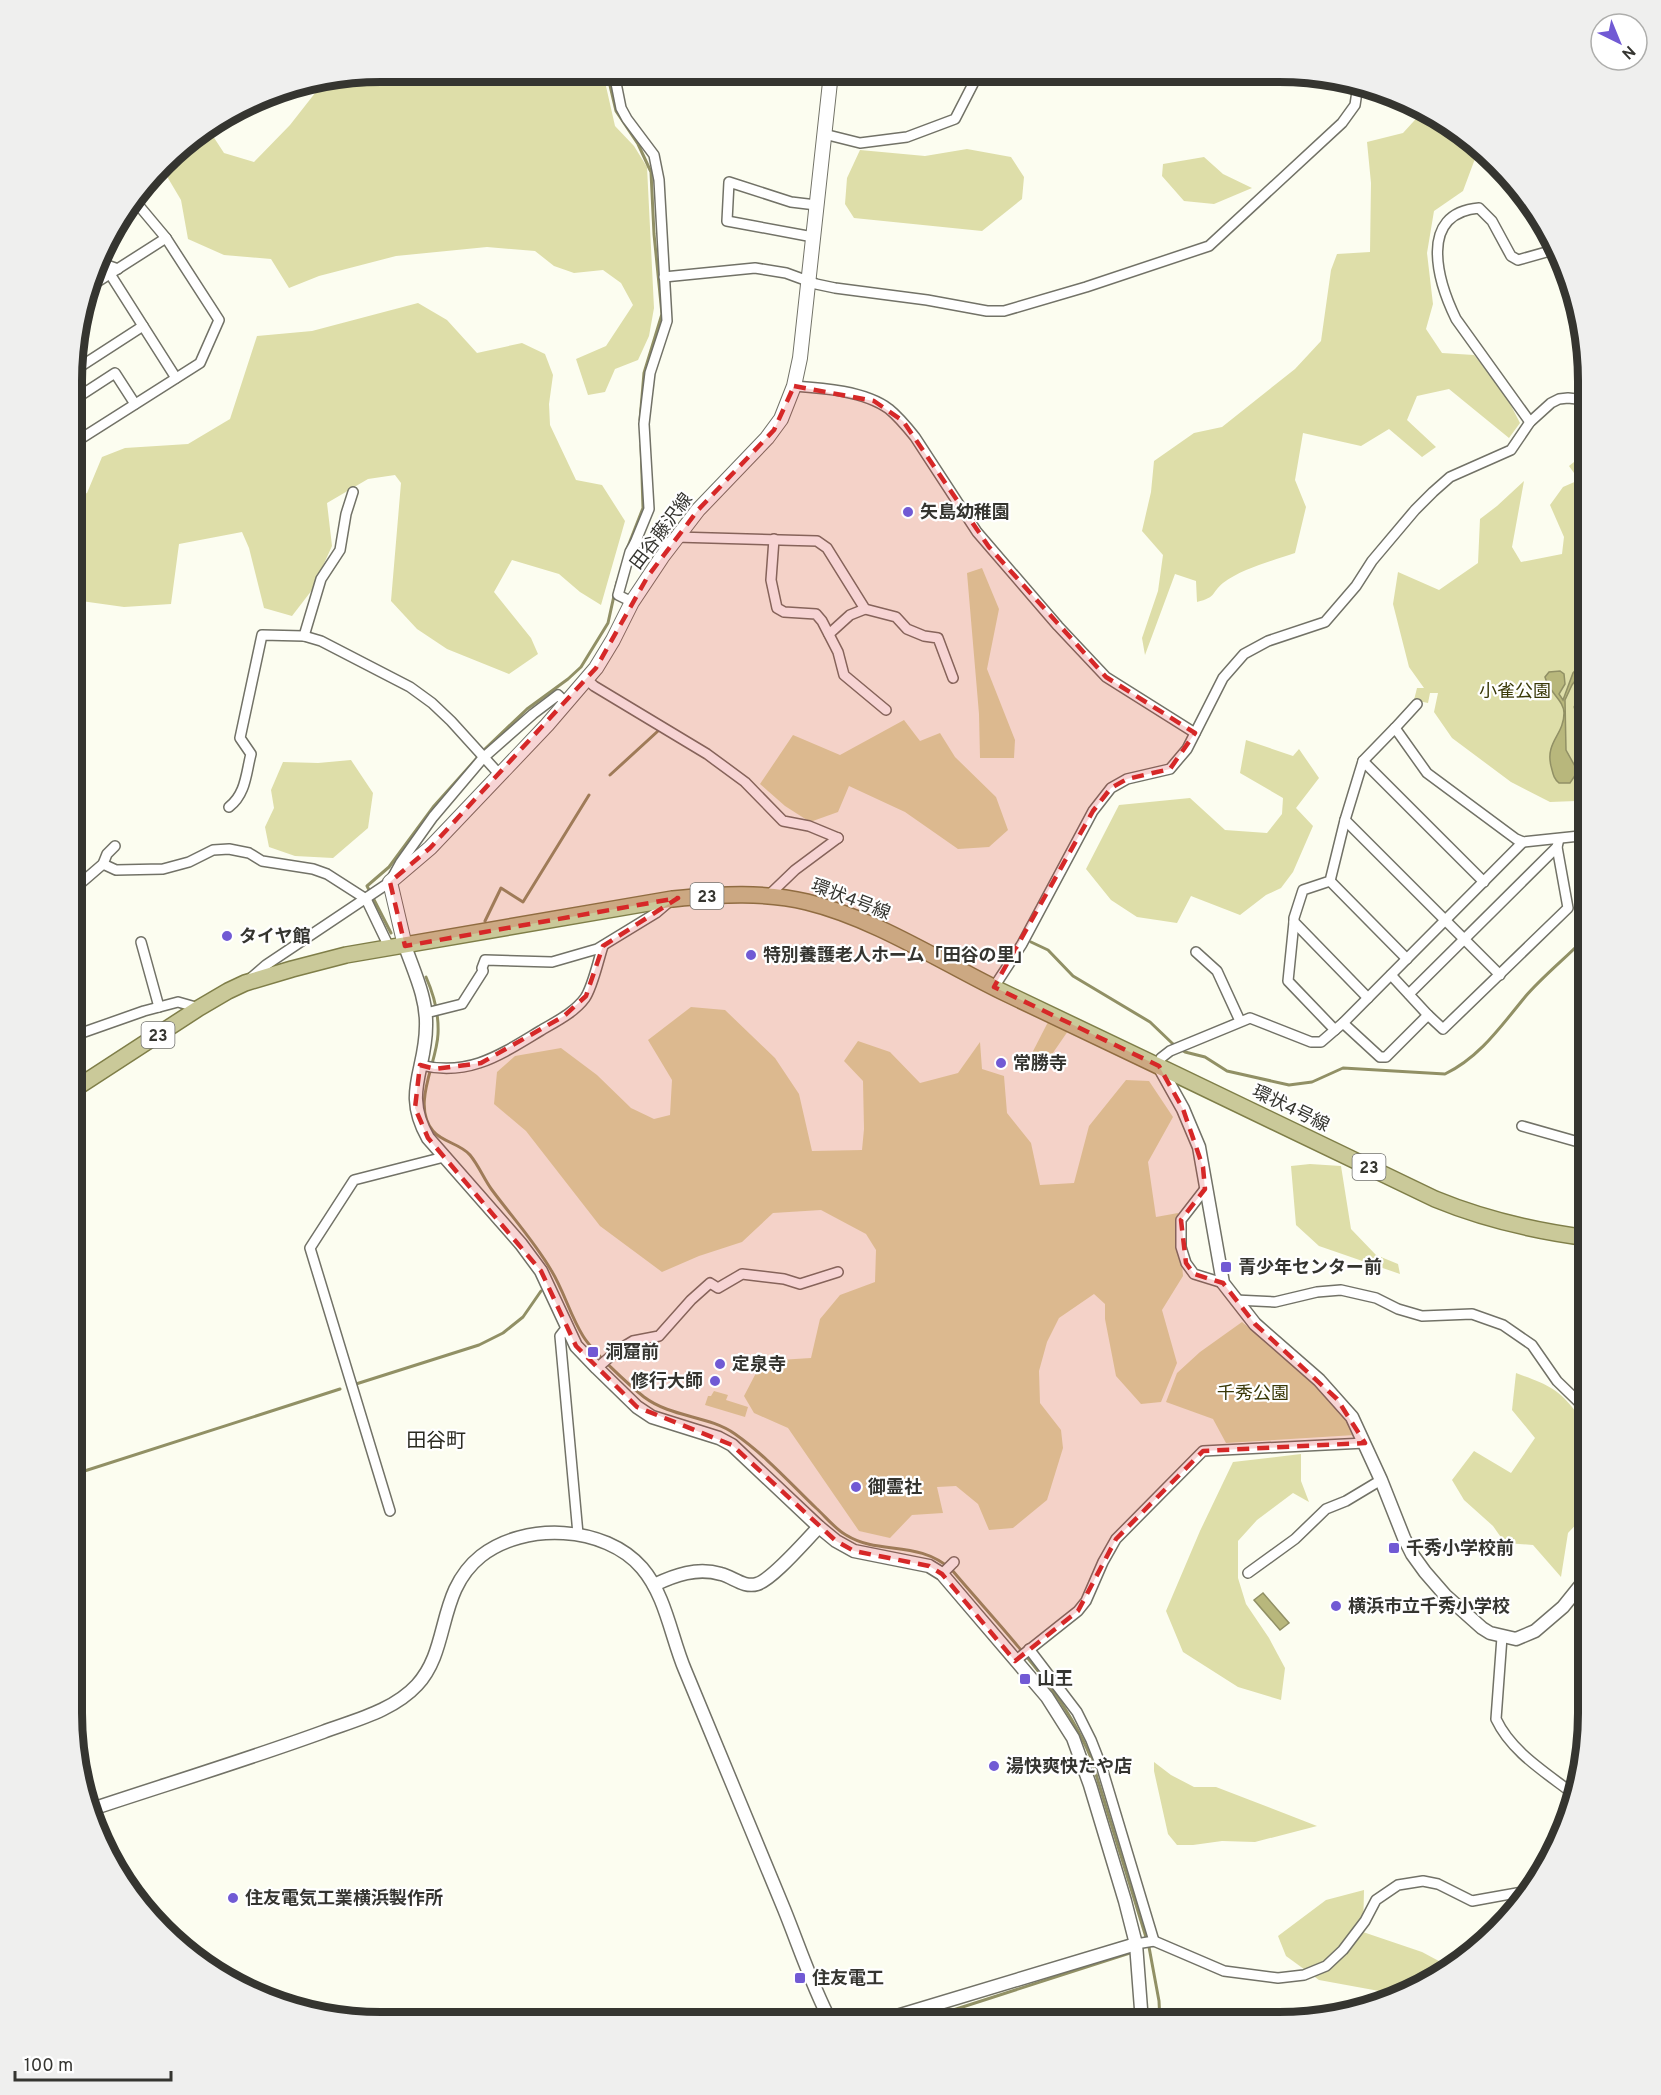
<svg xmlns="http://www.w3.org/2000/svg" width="1661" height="2095" font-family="Overpass,'Noto Sans JP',sans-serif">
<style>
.green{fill:#dedea9}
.water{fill:#b8b77c;stroke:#919065;stroke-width:1.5}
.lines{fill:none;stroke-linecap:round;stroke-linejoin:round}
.stream{stroke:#919065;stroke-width:3}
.minor-casing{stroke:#727267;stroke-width:12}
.tertiary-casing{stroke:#727267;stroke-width:15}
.secondary-casing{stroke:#727267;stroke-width:16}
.primary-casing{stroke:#7f7e48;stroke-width:18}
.minor{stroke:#fff;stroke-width:9}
.tertiary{stroke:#fff;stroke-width:12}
.secondary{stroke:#fff;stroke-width:14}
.primary{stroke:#cac999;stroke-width:15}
.marked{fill:#d62828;fill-opacity:0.2;stroke:#d62828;stroke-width:4.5;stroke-dasharray:12 8;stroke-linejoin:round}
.poi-dot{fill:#715ad4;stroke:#fff;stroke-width:2}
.labels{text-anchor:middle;stroke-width:4.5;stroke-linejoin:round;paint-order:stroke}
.shield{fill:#fff;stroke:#72726e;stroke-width:1.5}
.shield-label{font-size:16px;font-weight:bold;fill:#353530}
.poi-label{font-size:18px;font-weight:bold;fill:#353530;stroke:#fff;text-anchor:start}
.street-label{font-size:18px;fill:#353530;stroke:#fff}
.park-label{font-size:18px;fill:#3a3908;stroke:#fff}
.neighbourhood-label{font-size:20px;fill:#2a2a20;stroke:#fff}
.rim{fill:none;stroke:#353530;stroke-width:8}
</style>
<rect width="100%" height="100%" fill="#fcfdf0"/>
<g class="green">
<path d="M382 72 603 73 615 126 634 146 647 167 654 308 649 336 638 360 615 369 605 392 588 395 576 359 606 346 633 305 621 283 603 270 574 273 554 266 535 251 487 247 396 256 319 276 289 288 271 259 224 255 188 239 181 200 162 168 178 149 209 130 224 153 254 162 290 125 319 88V82L362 75 376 80Z"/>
<path d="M1424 110 1452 124 1479 148 1463 191 1434 211 1427 253 1433 304 1426 329 1442 353 1474 355 1502 388 1520 423 1509 438 1449 389 1417 396 1407 420 1436 447 1422 457 1389 429 1361 446 1303 433 1295 480 1306 507 1295 553C1272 561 1243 568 1223 583 1211 593 1217 597 1197 602L1196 581 1175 574 1145 655 1142 638 1158 591 1163 555 1142 531 1151 492 1154 461 1194 433 1222 427 1295 369 1321 341 1331 270 1337 254 1370 252 1371 183 1367 142 1403 133Z"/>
<path d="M967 149 1011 157 1024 177 1022 199 982 231 854 218 845 204 847 178 860 150 925 156Z"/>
<path d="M1204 157 1223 174 1252 188 1214 204 1184 201 1162 176 1163 164Z"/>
<path d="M418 303 447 320 477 353 522 343 545 354 553 375 549 404 550 425 576 480 602 485 625 521 601 605 580 592 559 574 512 560 494 592 531 638 538 654 509 674 447 649 417 629 391 601 401 483 395 475 368 479 327 503 332 546 312 590 292 616 264 608 249 548 242 532 179 544 171 604 124 607 74 600V498L87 493 102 457 125 448 188 444 230 419 257 336 312 331Z"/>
<path d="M1589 450V828L1581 829 1576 801 1550 802 1511 782 1452 738 1434 712 1438 693H1430L1428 703 1414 700 1417 688H1424L1409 667 1393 604 1398 572 1439 590 1478 563 1480 519 1497 506 1524 481 1512 547 1521 562 1562 554 1564 537 1550 505 1563 487 1579 480 1569 466Z"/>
<path d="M982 568 999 609 987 669 1015 740 1014 758H980L979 714 967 573Z"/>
<path d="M904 720 920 741 940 733 955 757 996 797 1008 830 989 847 958 849 905 812 849 786 838 812 810 822 785 806 760 784 793 735 840 755Z"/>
<path d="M1246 740 1293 756 1299 749 1319 778 1296 808 1313 826 1293 872 1281 888 1266 895 1240 915 1191 896 1177 923 1137 917 1111 900 1086 869 1119 805 1190 798 1225 830 1267 833 1282 814 1283 798 1240 773Z"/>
<path d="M351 760 373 793 368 828 333 858 295 856 269 847 265 827 274 808 271 790 283 762 318 763Z"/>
<path d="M691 1007 725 1010 775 1058 799 1094 812 1151 862 1150 864 1129 863 1081 844 1061 858 1041 890 1052 920 1083 958 1073 980 1042 982 1069 1004 1076 1007 1113 1031 1143 1040 1185 1074 1183 1089 1126 1126 1080 1149 1081 1173 1117 1148 1162 1156 1217 1178 1213 1183 1276 1162 1310 1177 1363 1161 1402 1141 1404 1116 1376 1105 1319V1304L1094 1294 1059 1318 1047 1342 1039 1371 1040 1403 1061 1430 1063 1448 1047 1500 1013 1528 989 1530 978 1504 956 1486 937 1487 943 1513 912 1515 890 1538 859 1531 788 1428 754 1413 744 1396 756 1373 779 1360 811 1358 820 1319 840 1295 875 1282 876 1250 866 1234 821 1210 773 1213 742 1242 699 1256 662 1272 600 1226 526 1131 494 1104 497 1072 515 1056 561 1048 597 1075 631 1108 654 1119 670 1115 672 1080 648 1040Z"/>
<path d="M1048 1022 1068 1031 1046 1063 1030 1057Z"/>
<path d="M1310 1164 1341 1166 1351 1229 1376 1255 1398 1264 1400 1274 1319 1246 1296 1225 1291 1166Z"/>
<path d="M1242 1322 1305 1373 1348 1416 1355 1435 1226 1443 1213 1419 1166 1402 1177 1373 1200 1352Z"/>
<path d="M1516 1373C1546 1384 1557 1387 1577 1413L1575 1429 1588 1437V1512L1568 1533 1561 1577 1533 1545 1505 1543 1493 1526 1464 1500 1452 1480 1474 1451 1511 1473 1535 1438 1512 1410Z"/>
<path d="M714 1391 728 1395 726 1400 748 1407 745 1417 705 1405 708 1396H711Z"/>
<path d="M1301 1454V1481L1309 1502 1293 1493 1257 1520 1238 1541V1578L1246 1604 1269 1638 1285 1668 1281 1700 1238 1687 1183 1652 1166 1611 1200 1531 1233 1462Z"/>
<path d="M1154 1762 1171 1775 1194 1787H1216L1317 1826 1255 1842 1222 1841 1193 1845H1177L1168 1834 1154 1771Z"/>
<path d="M1364 1890 1363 1932 1422 1952 1452 1968 1434 1982 1401 1995 1319 1980 1286 1956 1278 1936 1326 1900Z"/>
</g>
<g class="water">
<path d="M1589 655V662L1572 685 1565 700 1566 750 1576 768V774L1570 783H1559C1553 778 1553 773 1551 766 1545 742 1564 735 1564 713 1564 700 1549 693 1545 677L1549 672 1560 671 1564 674 1565 684 1559 694 1563 700 1573 673Z"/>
<path d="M1263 1593 1289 1623 1280 1630 1254 1600Z"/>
</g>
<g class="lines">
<g class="stream">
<path d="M607 73 616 111 638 144 651 172 654 234 662 314 644 373 640 420"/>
<path d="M627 549 643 508 641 445"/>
<path d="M1589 763 1575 707 1589 679"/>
<path d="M610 775 658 731"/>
<path d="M1588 829 1589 806"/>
<path d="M485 921 501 888 523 902 589 795"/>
<path d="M391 933 367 886 389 867 434 806 486 748 527 709 568 679 581 667 608 623 617 582"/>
<path d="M1031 942 1048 950 1073 976 1150 1022 1173 1044 1185 1052 1205 1057 1227 1071 1289 1085 1312 1082 1343 1068 1445 1074C1480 1057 1501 1026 1525 997 1543 976 1566 958 1585 938L1586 907 1589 904"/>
<path d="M426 977C434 995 439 1014 438 1034 437 1063 411 1105 433 1131 442 1142 461 1144 470 1155 479 1166 484 1179 492 1190 512 1217 534 1241 551 1270 564 1291 570 1315 583 1336 592 1351 629 1385 644 1397 672 1418 708 1415 735 1434 765 1455 790 1483 816 1508 825 1516 835 1529 846 1535 880 1556 917 1539 952 1570 1000 1627 1063 1689 1091 1758L1149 1947 1159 2001 1160 2022"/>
<path d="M356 1384 479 1345 503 1333 523 1317 541 1291"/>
<path d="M72 1475 340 1389"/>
<path d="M916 2022 1133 1952"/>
</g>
<defs>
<g id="minor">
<path d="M614 73 621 108 627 119 654 155 659 180 667 321 650 373 647 398 644 424 649 509 635 543 630 552 618 595 632 602"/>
<path d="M824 134 860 143 907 137 955 119 973 84 972 74"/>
<path d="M813 237 727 221 729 182 791 202 816 205"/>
<path d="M101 263 118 269"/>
<path d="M110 274 176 378"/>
<path d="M664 277 755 268 786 273 816 284 835 288 927 300 987 311H1004L1086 287 1209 246 1342 123 1355 105 1358 85"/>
<path d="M94 284 166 238"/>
<path d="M75 370 143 326"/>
<path d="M794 386C823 388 865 391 889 409 899 417 907 427 915 437L977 532 1058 626 1106 677 1195 733"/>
<path d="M75 399 115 373 135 404"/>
<path d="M1530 422 1456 319C1438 282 1417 213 1479 208L1492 221 1511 256 1518 260 1557 249"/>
<path d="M74 443 200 363 219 320 166 238 135 201"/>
<path d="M676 537 817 541 827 548 865 609 896 617 907 629 924 636 938 638 953 678"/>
<path d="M774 539 771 580 777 608 784 612 816 614 822 621 838 652 844 675 886 710"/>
<path d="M635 543 673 542"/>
<path d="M829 634 850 615 865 609"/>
<path d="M304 636 321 579 340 550 346 514 353 492"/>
<path d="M586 679 594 686 707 754 745 782 783 821 809 826 838 838"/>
<path d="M1395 728 1417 704"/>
<path d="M1363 761 1484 882"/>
<path d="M229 807C246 794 246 773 251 754L240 738 262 635 304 636 321 641 410 687 432 703 451 721 500 775"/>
<path d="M1345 820 1500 975"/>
<path d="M103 864 116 870 163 869 189 862 213 850 229 849 249 853 262 861 313 869 327 874 366 899 390 949"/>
<path d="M1330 881 1407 959"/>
<path d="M74 889 103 864 107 854 115 846"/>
<path d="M769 895 795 870 838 838"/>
<path d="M1294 922 1288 981 1335 1030"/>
<path d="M141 942 159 1007"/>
<path d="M1196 952 1217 971 1240 1021"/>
<path d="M1391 975 1428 1015"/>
<path d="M251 978 266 965 390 882 401 862 433 817 483 758 533 714 558 695 566 703"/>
<path d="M994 987 1022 944 1093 811 1111 788 1127 779 1170 769 1187 749 1223 678 1244 654 1268 641 1325 622 1356 586 1372 561 1415 510 1433 492 1450 477 1511 450 1530 422 1551 403 1559 399 1568 398 1577 399 1589 404"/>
<path d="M1409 994 1557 847"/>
<path d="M1368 998 1294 922V918L1303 890 1330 881 1345 820 1363 761 1395 728 1427 773 1516 839 1523 842 1589 835"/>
<path d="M426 1013 462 1004 483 971 482 968 485 960 552 962 597 949 656 913 670 901"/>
<path d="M1343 1023 1380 1057H1386L1428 1015 1443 1029 1568 908 1557 847 1559 839"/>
<path d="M73 1036 144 1011 178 1002 199 1008"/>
<path d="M420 1065C469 1077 500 1055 540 1031 555 1022 574 1013 585 998 593 986 598 961 603 946"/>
<path d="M1159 1066 1161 1058 1170 1051 1250 1018 1311 1042H1321L1343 1023 1523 842"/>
<path d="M1522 1126 1589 1145"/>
<path d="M1205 1189 1181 1220V1247L1186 1263 1194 1274 1223 1283"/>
<path d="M1235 1300 1275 1302 1317 1292 1341 1290 1376 1298 1398 1309 1422 1316 1472 1314 1503 1325 1532 1345 1557 1381 1589 1412"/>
<path d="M567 1327 560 1336 578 1534"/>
<path d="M597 1368 618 1350 633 1341 659 1336 691 1300 710 1283 718 1288 742 1274 784 1279 800 1284 838 1272"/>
<path d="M390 1511 310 1248 354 1180 444 1157"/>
<path d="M1248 1573 1295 1539 1326 1509 1346 1501 1381 1480"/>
<path d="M942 1574 954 1562"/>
<path d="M1502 1637 1496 1719C1512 1753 1547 1773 1576 1796"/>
<path d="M1029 1649 1077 1712 1091 1740 1102 1768 1154 1941"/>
<path d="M1015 1661 1078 1611 1086 1601 1103 1562 1116 1539 1203 1451 1365 1443"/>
<path d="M1136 1944 1154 1941 1224 1971 1278 1978 1304 1975 1326 1966 1343 1950 1365 1921 1376 1900 1398 1885 1423 1881 1438 1884 1472 1901 1533 1890"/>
</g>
<g id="tertiary">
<path d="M405 946C414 972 427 998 426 1026 426 1071 402 1092 428 1138L521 1244 541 1271 576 1346 597 1368 637 1407 652 1417 719 1438 732 1445 819 1527 836 1541 854 1551 929 1566 942 1574 1047 1697 1073 1738 1090 1785 1125 1901 1136 1944 1142 2022"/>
<path d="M1159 1066 1183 1109 1199 1147 1223 1283 1255 1324 1319 1380 1352 1417 1381 1480 1404 1538 1412 1554 1425 1572 1445 1595 1482 1628 1490 1633 1516 1639 1535 1631 1563 1607 1588 1576"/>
<path d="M654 1585C675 1575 697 1567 721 1574 733 1577 744 1588 757 1584 773 1579 805 1541 819 1527"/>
<path d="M89 1810C167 1784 246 1760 323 1732 355 1720 393 1711 417 1685 451 1648 436 1592 481 1556 524 1522 605 1525 642 1568 666 1596 671 1637 685 1670 718 1750 751 1829 784 1909 799 1946 812 1986 831 2022"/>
<path d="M877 2022 1136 1944"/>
</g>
<path id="secondary" d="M405 946 390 882 430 848 547 725 596 668 613 640 632 602 662 557 698 510 767 438 781 419 794 386 800 358 831 73"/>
<path id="primary" d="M73 1090 199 1008 228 991 245 983 292 969 346 955 672 899C718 895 763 891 807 902 873 918 940 961 1001 991 1146 1060 1290 1129 1435 1199 1486 1220 1534 1231 1589 1238"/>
</defs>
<use href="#minor" class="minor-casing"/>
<use href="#tertiary" class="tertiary-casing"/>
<use href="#secondary" class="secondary-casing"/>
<use href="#primary" class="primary-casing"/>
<use href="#minor" class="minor"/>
<use href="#tertiary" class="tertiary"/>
<use href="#secondary" class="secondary"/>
<use href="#primary" class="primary"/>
</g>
<path class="marked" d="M794 386 874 401 903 421 989 547 1106 677 1195 733 1170 769 1127 779 1111 788 1093 811 994 987 1159 1066 1183 1109 1203 1167 1205 1189 1181 1220 1186 1263 1194 1274 1223 1283 1255 1324 1337 1399 1365 1443 1203 1451 1116 1539 1078 1611 1015 1661 942 1574 929 1566 854 1551 836 1541 732 1445 637 1407 576 1346 541 1271 428 1138 415 1108 420 1065 435 1069 481 1063 564 1016 586 996 603 946 678 898 405 946 390 882 430 848 596 668 648 576 698 510 774 430Z"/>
<g class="poi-dot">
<circle cx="908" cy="512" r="6"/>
<circle cx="227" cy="936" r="6"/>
<circle cx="751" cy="955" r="6"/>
<circle cx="1001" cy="1063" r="6"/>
<rect x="1220" y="1261" width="12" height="12" rx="3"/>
<rect x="587" y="1346" width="12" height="12" rx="3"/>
<circle cx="720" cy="1364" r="6"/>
<circle cx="715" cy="1381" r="6"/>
<circle cx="856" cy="1487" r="6"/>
<rect x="1388" y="1542" width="12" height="12" rx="3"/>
<circle cx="1336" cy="1606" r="6"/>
<rect x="1019" y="1673" width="12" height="12" rx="3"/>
<circle cx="994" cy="1766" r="6"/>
<circle cx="233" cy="1898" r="6"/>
<rect x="794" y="1972" width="12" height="12" rx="3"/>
</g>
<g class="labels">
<g class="shield">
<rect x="690.5" y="883" width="33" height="26" rx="4.5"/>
<rect x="141.5" y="1022" width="33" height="26" rx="4.5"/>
<rect x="1352.5" y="1154" width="33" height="26" rx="4.5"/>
</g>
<g class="shield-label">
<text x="707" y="902">23</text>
<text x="158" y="1041">23</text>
<text x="1369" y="1173">23</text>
</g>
<g class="poi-label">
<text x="920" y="518">矢島幼稚園</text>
<text x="239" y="942">タイヤ館</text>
<text x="763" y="961">特別養護老人ホーム「田谷の里」</text>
<text x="1013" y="1069">常勝寺</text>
<text x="1238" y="1273">青少年センター前</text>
<text x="605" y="1358">洞窟前</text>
<text x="732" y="1370">定泉寺</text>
<text x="703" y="1387" text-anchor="end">修行大師</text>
<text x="868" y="1493">御霊社</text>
<text x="1406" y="1554">千秀小学校前</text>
<text x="1348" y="1612">横浜市立千秀小学校</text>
<text x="1037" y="1685">山王</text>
<text x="1006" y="1772">湯快爽快たや店</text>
<text x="245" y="1904">住友電気工業横浜製作所</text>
<text x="812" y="1984">住友電工</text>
</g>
<g class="street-label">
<text transform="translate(661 531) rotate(-53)" y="6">田谷藤沢線</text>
<text transform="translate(851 899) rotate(21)" y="6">環状4号線</text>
<text transform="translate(1291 1108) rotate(26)" y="6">環状4号線</text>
</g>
<g class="park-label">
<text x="1515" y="697">小雀公園</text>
<text x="1253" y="1399">千秀公園</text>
</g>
<g class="neighbourhood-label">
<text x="436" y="1447">田谷町</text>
</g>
</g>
<path d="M0 0H1661V2095H0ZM381 82H1279A299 299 0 0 1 1578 381V1713A299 299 0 0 1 1279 2012H381A299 299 0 0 1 82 1713V381A299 299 0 0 1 381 82Z" fill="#efefee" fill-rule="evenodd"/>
<path class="rim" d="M381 82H1279A299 299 0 0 1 1578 381V1713A299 299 0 0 1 1279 2012H381A299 299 0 0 1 82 1713V381A299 299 0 0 1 381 82Z"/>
<g transform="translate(1619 42) rotate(137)"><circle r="28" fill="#ffffff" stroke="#aeaeac" stroke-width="1.5"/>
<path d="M0-4.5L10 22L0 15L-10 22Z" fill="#715ad4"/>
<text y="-9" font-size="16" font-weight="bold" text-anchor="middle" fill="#353530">N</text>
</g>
<path d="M15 2071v9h156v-9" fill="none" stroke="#353530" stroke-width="3"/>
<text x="24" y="2071" font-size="18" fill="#353530" stroke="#ffffff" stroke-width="4.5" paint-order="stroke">100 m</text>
</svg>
